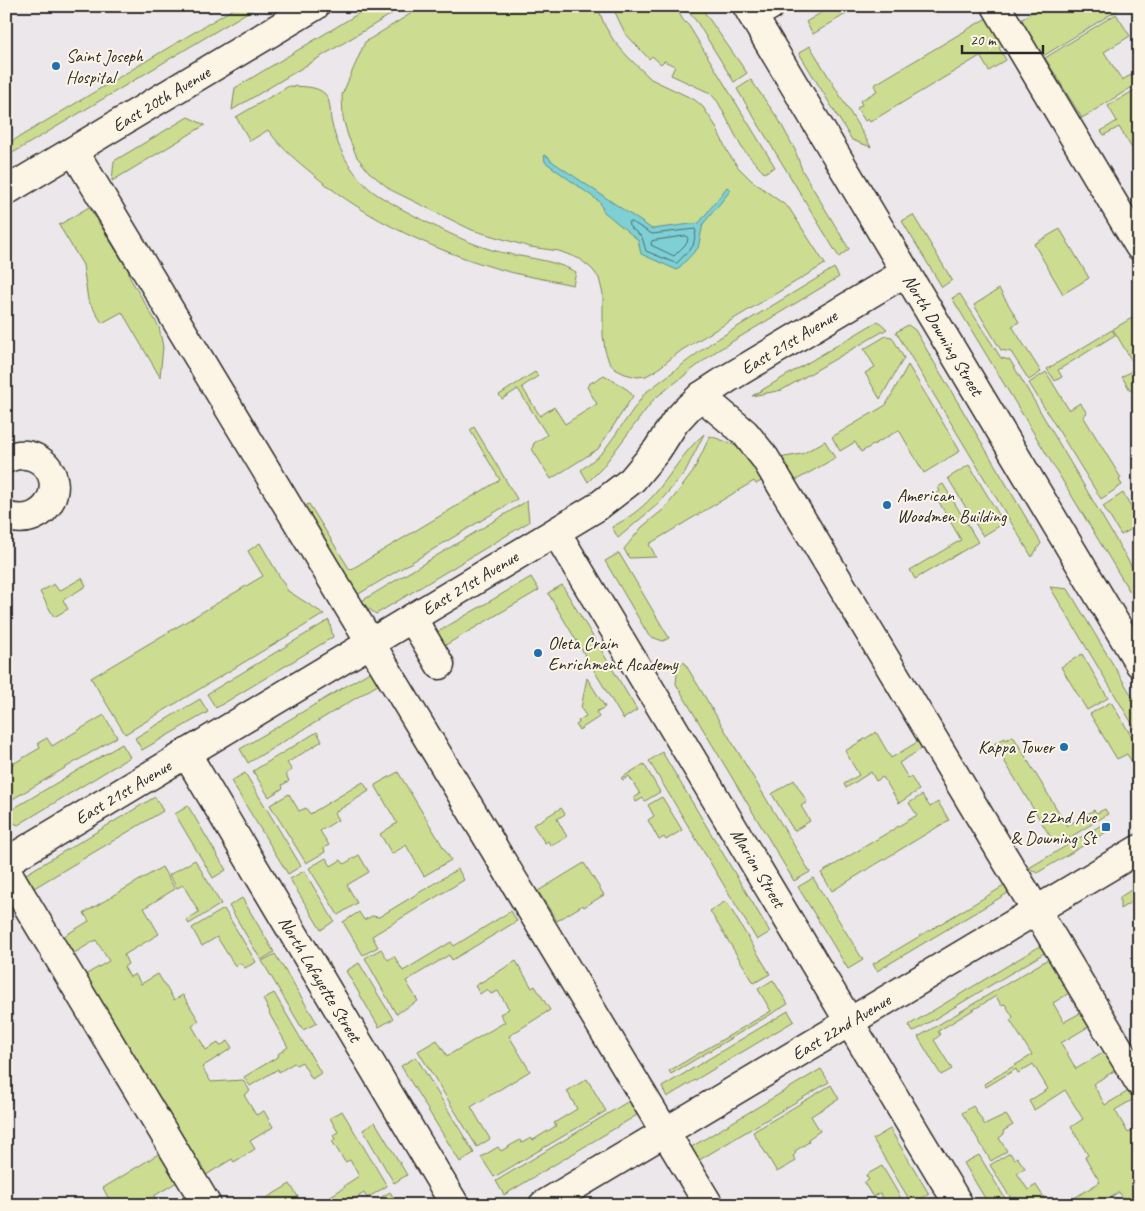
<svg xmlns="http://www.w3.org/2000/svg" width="1145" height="1211" font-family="Caveat,sans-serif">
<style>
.green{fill:#ccdd91;stroke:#7c845e}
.water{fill:#7ed0d5;stroke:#5d8e91}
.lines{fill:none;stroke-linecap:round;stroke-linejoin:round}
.shore{stroke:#4c6d6f;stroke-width:1}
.minor-casing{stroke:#2b2b2b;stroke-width:31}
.major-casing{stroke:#2b2b2b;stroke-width:31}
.minor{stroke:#fcf5e5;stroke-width:28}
.major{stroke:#fcf5e5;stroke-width:28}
.poi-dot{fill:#1f6fb2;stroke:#fcf5e5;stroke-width:2}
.labels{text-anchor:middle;stroke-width:4;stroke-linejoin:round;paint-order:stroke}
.poi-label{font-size:18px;fill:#2b2b2b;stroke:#fcf5e5;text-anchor:start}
.street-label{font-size:18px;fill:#2b2b2b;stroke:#fcf5e5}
</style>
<rect width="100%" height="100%" fill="#ece7eb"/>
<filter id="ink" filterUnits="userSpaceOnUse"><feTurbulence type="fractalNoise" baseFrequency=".02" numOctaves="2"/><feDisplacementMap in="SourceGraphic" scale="10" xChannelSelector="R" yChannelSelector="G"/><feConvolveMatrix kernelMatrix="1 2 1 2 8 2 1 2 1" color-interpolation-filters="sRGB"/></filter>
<g filter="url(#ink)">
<g class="green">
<path d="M238 6H258L6 157V145Z"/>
<path d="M371 6H405L232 110 235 88Z"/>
<path d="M423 6H597L605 26 614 41 628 57 651 79 695 100 703 107 715 125 728 153 738 167 751 180 789 208 825 264 682 350 655 371 646 376 637 377 625 374 615 369 609 362 605 350 603 335V294L599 278 592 269 580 259 559 251 530 247 472 230 391 190 369 172 357 157 348 136 343 118 342 95 365 42Z"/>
<path d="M612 6H675L683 20 689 26 775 167 764 173 742 148 718 102 710 93 671 75 675 66 664 61 661 64 652 56 649 59 625 33Z"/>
<path d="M691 6H700L747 73 734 82 697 22 686 9Z"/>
<path d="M832 6H859L813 34 806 22Z"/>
<path d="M1041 6H1051L1054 10 1061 6H1124L1040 58 1018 22Z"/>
<path d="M1116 14 1130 36 1104 52 1122 80 1131 75 1137 84 1082 118 1045 58Z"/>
<path d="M990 16 1006 43 999 48 1006 60 989 71 980 56 870 122 868 119 865 121 857 108 862 105 860 101 877 91 874 85Z"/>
<path d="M810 46 871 147 852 140 799 53Z"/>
<path d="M751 80 779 120 795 150 802 170 849 249 839 257 737 89Z"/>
<path d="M289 86C300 87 316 85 325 94 331 101 330 112 331 120 337 148 350 172 372 191 380 197 390 202 398 207 428 223 459 240 492 250 520 258 550 258 576 272L573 285C551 280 528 277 506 271 437 252 369 221 314 175 296 160 282 149 268 130L250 141 236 117Z"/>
<path d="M1138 88 1139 154 1136 155 1119 127 1104 135 1101 131 1117 121 1108 106Z"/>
<path d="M188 117 205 125 112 181 114 161Z"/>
<path d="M89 207 128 270 130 278 159 327 163 347 160 377 122 312 102 323 88 300 83 265 59 225Z"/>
<path d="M913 215 952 280 942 287 902 221Z"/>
<path d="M1060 229 1089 278 1063 294 1034 244Z"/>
<path d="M834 268 839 277 715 352 654 399 602 468 588 482 581 470 603 452 645 393 711 343Z"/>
<path d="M999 289 1019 322 1012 326 1041 372 1029 380 1011 352 1001 350 974 305Z"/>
<path d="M960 294 1001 358 1010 360 1139 579V587L1130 592 952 298Z"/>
<path d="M1139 314V385L1130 390 1122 377 1136 368 1113 329Z"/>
<path d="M878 321 887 329 782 390 752 396Z"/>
<path d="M908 325 915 330 1041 543 1032 557 896 332Z"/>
<path d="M1112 330 1115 335 1058 370 1062 377 1055 381 1047 369Z"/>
<path d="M886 336 892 337 904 358 880 399 865 373 875 367 864 349Z"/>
<path d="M908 365 960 451 924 473 899 430 861 452 855 442 840 451 832 437 886 405Z"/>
<path d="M535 372 538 376 522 387 540 416 554 407 565 424 597 404 587 387 589 384 604 375 628 390 633 396 598 449 551 479 532 449 534 443 547 435 518 389 502 399 499 395Z"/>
<path d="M1046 372 1069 410 1080 403 1087 413 1083 416 1121 478 1119 480 1122 485 1101 499 1029 383Z"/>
<path d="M474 427 517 499 357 595 303 507 309 504 350 570 500 480 470 430Z"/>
<path d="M704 434 685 472 658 504 618 538 612 527C627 519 640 510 652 497 670 477 683 452 704 434Z"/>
<path d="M710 436 730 443 743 450 767 478 756 484 754 481 649 544 656 557 629 558 624 549 642 527 664 509 674 497 693 472Z"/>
<path d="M825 441 835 458 793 482 779 458 802 454Z"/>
<path d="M969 465 1004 523 983 536 948 478Z"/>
<path d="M943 484 978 542 915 579 910 570 961 540 935 495 940 491 938 487Z"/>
<path d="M1123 493 1135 513 1139 511V525L1121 535 1103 506Z"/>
<path d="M527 501 529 522 376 614 360 602Z"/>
<path d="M260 543 288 591 324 614 125 734 91 678 263 576 248 551Z"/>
<path d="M619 553 669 638 663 641 649 636 605 561Z"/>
<path d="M531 577 539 590 437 650 429 637Z"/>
<path d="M82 578 86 586 63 600 68 609 54 617 40 592 54 584 59 591Z"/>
<path d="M562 585 637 710 623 719 548 593Z"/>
<path d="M1050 587 1068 589 1139 708V735Z"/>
<path d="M329 620 333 637 216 708 207 694Z"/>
<path d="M1082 654 1108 698 1087 710 1061 667Z"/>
<path d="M684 662 810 872 794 881 676 684 678 666Z"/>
<path d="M373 670 381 683 248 763 240 749Z"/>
<path d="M587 678 605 707 596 712 599 717 579 730 576 725 579 723 578 721 586 716 581 708Z"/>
<path d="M200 699 208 712 142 750 135 738Z"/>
<path d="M1111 702 1139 749V769L1137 770 1127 754 1117 759 1090 714Z"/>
<path d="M104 715 117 737 6 803V768L40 748 38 743 47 738 52 746Z"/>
<path d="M317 732 322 741 287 763 292 770 286 774 289 781 282 785 283 788 269 797 253 771Z"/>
<path d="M876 732 891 758 919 741 923 748 899 763 908 778 911 777 919 790 899 803 883 777 876 781 871 772 846 788 844 784 859 775 845 751Z"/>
<path d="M1013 736 1067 826 1094 810 1097 813 1105 809 1108 814 1056 846 994 744 1005 738 1006 740Z"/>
<path d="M122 744 130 757 18 825 6 819V813Z"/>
<path d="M662 752 770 932 757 940 649 761Z"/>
<path d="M644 764 660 792 645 801 643 798 636 802 634 798 640 794 629 776 623 780 621 778Z"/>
<path d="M398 772 451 860 424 876 406 845 392 854 380 834 397 823 375 785Z"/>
<path d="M245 773 301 866 288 874 231 781Z"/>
<path d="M794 780 807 802 801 806 810 821 794 831 772 794Z"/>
<path d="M363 782 369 791 334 813 338 820 320 831 329 845 324 848 325 852 306 863 270 805 289 794 299 811 306 808 310 814Z"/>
<path d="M922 795 930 807 938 802 949 820 832 891 821 873 917 815 909 803Z"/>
<path d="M155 797 163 811 29 891 21 877Z"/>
<path d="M662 797 682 830 666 840 664 837 659 840 648 820 654 816 648 805Z"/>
<path d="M188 806 226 870 213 878 175 814Z"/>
<path d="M561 808 565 814 557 819 567 837 551 846 548 841 545 843 533 825Z"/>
<path d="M1108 821 1113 828 1037 873 1029 868Z"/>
<path d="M359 855 369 872 347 885 357 903 338 915 309 868 326 858 331 866 341 860 344 864Z"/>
<path d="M195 860 221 904 189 924 186 920 199 912 183 885 177 888 169 875Z"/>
<path d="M584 863 604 895 584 907 583 905 557 921 538 891Z"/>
<path d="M162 867 175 889 144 908 159 934 124 955 128 964 124 967 130 977 135 974 141 984 158 974 174 1000 183 995 199 1021 192 1026 206 1050 218 1043 220 1046 228 1041 232 1048 202 1067 211 1082 243 1080 250 1091 244 1095 256 1115 264 1111 273 1127 250 1141 255 1149 234 1162 232 1159 201 1178 80 978 109 961 96 940 71 955 61 938 89 921 84 913Z"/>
<path d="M458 869 464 880 372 936 378 947 363 955 343 922 359 912 364 920 372 916 379 917Z"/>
<path d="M304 871 334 921 321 930 290 879Z"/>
<path d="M813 878 863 960 848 969 798 887Z"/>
<path d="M1009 883 1013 890 877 971 873 964Z"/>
<path d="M1139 885V897L1120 909V897Z"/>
<path d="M242 898 274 952 261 960 229 906Z"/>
<path d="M726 901 770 974 754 983 710 911Z"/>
<path d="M224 909 256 962 245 968 241 963 235 966 217 937 202 946 192 928Z"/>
<path d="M511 911 517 921 452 960 449 955 406 981 418 1001 396 1014 365 958 381 949 388 960 394 956 403 971 451 942 454 946Z"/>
<path d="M1042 945 1046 952 913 1032 909 1025Z"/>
<path d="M275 954 317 1023 303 1030 262 961Z"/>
<path d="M1050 958 1071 992 1053 1003 1064 1022 1084 1011 1093 1024 1061 1043 1076 1069 1108 1050 1119 1068 1093 1084 1105 1105 1132 1089 1137 1097 1115 1110 1128 1133 1139 1126V1205H1128L1119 1192 1098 1205H1063L1100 1182 1085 1157 1088 1155 1071 1127 1083 1119 1065 1090 1034 1110 1029 1101 1048 1089 1033 1064 1018 1073 1016 1069 986 1087 984 1084 1032 1055 1010 1020 1013 1017 1005 1004 1001 1005 996 996 938 1031 940 1035 934 1040 952 1069 941 1075 918 1037Z"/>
<path d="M516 961 532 988 535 986 550 1010 509 1036 530 1071 471 1107 490 1139 477 1147 418 1051 437 1040 447 1056 505 1022 500 1014 509 1009 498 991 491 994 487 989 480 994 475 986Z"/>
<path d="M359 963 393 1019 379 1027 346 971Z"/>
<path d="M773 980 788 1004 671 1074 669 1071 771 1011 758 989Z"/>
<path d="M274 993 321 1073 312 1079 302 1062 296 1065 294 1063 279 1072 278 1069 250 1086 244 1077 279 1056 278 1054 288 1047 269 1013 270 1012 263 999Z"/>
<path d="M788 1011 794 1021 667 1097 662 1087Z"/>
<path d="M416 1057 474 1153 460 1162 401 1066Z"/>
<path d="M821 1069 829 1082 696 1162 688 1149Z"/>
<path d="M587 1079 606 1111 494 1177 481 1157 498 1147 501 1151 520 1140 522 1143 531 1138 533 1140 556 1126 554 1123 577 1109 567 1091Z"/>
<path d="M831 1085 839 1099 811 1116 820 1131 808 1139 809 1142 795 1151 796 1153 793 1156 796 1161 777 1172 753 1132Z"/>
<path d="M629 1101 637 1115 504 1195 496 1181Z"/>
<path d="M973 1106 985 1125 1006 1115 1013 1125 1003 1131 1004 1134 999 1138 1007 1151 991 1161 962 1113Z"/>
<path d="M342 1111 387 1186 367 1198 364 1193 344 1205H316L345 1187V1185L359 1176 350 1160 345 1162 332 1141 335 1139 333 1135 338 1132 330 1118Z"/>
<path d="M375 1122 407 1175 394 1183 363 1130Z"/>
<path d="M890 1129 929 1194 912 1204 873 1139Z"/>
<path d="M160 1153 177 1182 154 1196 159 1205H112L103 1188Z"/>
<path d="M1010 1153 1014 1159 1017 1157 1025 1168 1017 1173 1028 1190 1036 1185 1046 1201 1041 1205H1015L990 1165Z"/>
<path d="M979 1155 1009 1205H989L964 1163Z"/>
<path d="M882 1166 905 1205H887L880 1193 873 1197 864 1183 869 1180 866 1175Z"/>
<path d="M290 1184 303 1205H255Z"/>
<path d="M390 1192 398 1205H371L370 1204Z"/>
</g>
<path class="water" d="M544 155 549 157 550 160 652 229 699 223 727 187 731 190 703 224 698 248 677 270 641 254 638 240 603 211 600 202 545 162Z"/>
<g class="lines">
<g class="shore">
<path d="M629 222H632L652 234 695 229 696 232 693 246 677 263H675L646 251 642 237 629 226Z"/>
<path d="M686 236 688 238 687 243 674 256 651 245 652 241Z"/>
</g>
<defs>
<g id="minor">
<path d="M996 6 1139 246"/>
<path d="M753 16 770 6"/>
<path d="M74 151 709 1205"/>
<path d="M6 191 315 6"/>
<path d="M701 396 745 433 765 458 1139 1082"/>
<path d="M6 459C16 454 26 453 36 458 72 477 49 531 6 516"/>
<path d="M556 532 959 1205"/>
<path d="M412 618 440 665"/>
<path d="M186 753 455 1205"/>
<path d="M6 862 597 507 632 480 657 450 675 422 687 409 701 396 727 379 906 272"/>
<path d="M6 870 207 1205"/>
<path d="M543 1205 1139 849"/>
</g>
<path id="major" d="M747 6 1139 663"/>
</defs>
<use href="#minor" class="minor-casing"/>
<use href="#major" class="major-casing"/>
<use href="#minor" class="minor"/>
<use href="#major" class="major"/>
</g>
</g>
<g class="poi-dot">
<circle cx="56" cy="66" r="5"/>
<circle cx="887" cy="505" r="5"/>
<circle cx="538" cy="653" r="5"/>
<circle cx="1064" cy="747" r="5"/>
<rect x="1101" y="822" width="10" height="10" rx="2.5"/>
</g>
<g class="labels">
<g class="poi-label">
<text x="66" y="62">Saint Joseph<tspan x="66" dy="21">Hospital</tspan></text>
<text x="897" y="501">American<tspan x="897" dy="21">Woodmen Building</tspan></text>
<text x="548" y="649">Oleta Crain<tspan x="548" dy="21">Enrichment Academy</tspan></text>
<text x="1054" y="753" text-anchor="end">Kappa Tower</text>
<text x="1096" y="823" text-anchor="end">E 22nd Ave<tspan x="1096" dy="21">&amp; Downing St</tspan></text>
</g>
<g class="street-label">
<text transform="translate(161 99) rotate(-31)" y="6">East 20th Avenue</text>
<text transform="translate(943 335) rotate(59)" y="6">North Downing Street</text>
<text transform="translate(789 342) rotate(-31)" y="6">East 21st Avenue</text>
<text transform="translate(470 583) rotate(-31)" y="6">East 21st Avenue</text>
<text transform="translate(123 792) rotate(-31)" y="6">East 21st Avenue</text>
<text transform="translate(758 868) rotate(59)" y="6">Marion Street</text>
<text transform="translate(320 979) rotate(59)" y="6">North Lafayette Street</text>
<text transform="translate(841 1027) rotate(-31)" y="6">East 22nd Avenue</text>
</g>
</g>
<rect width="1145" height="1211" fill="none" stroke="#fcf5e5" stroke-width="25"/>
<rect x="12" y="12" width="1120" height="1186" fill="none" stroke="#2b2b2b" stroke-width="2" filter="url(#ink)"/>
<path d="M962 45v8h81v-8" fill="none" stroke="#2b2b2b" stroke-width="2.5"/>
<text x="970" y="45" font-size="15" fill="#2b2b2b" stroke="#fcf5e5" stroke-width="4" paint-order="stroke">20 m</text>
</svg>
